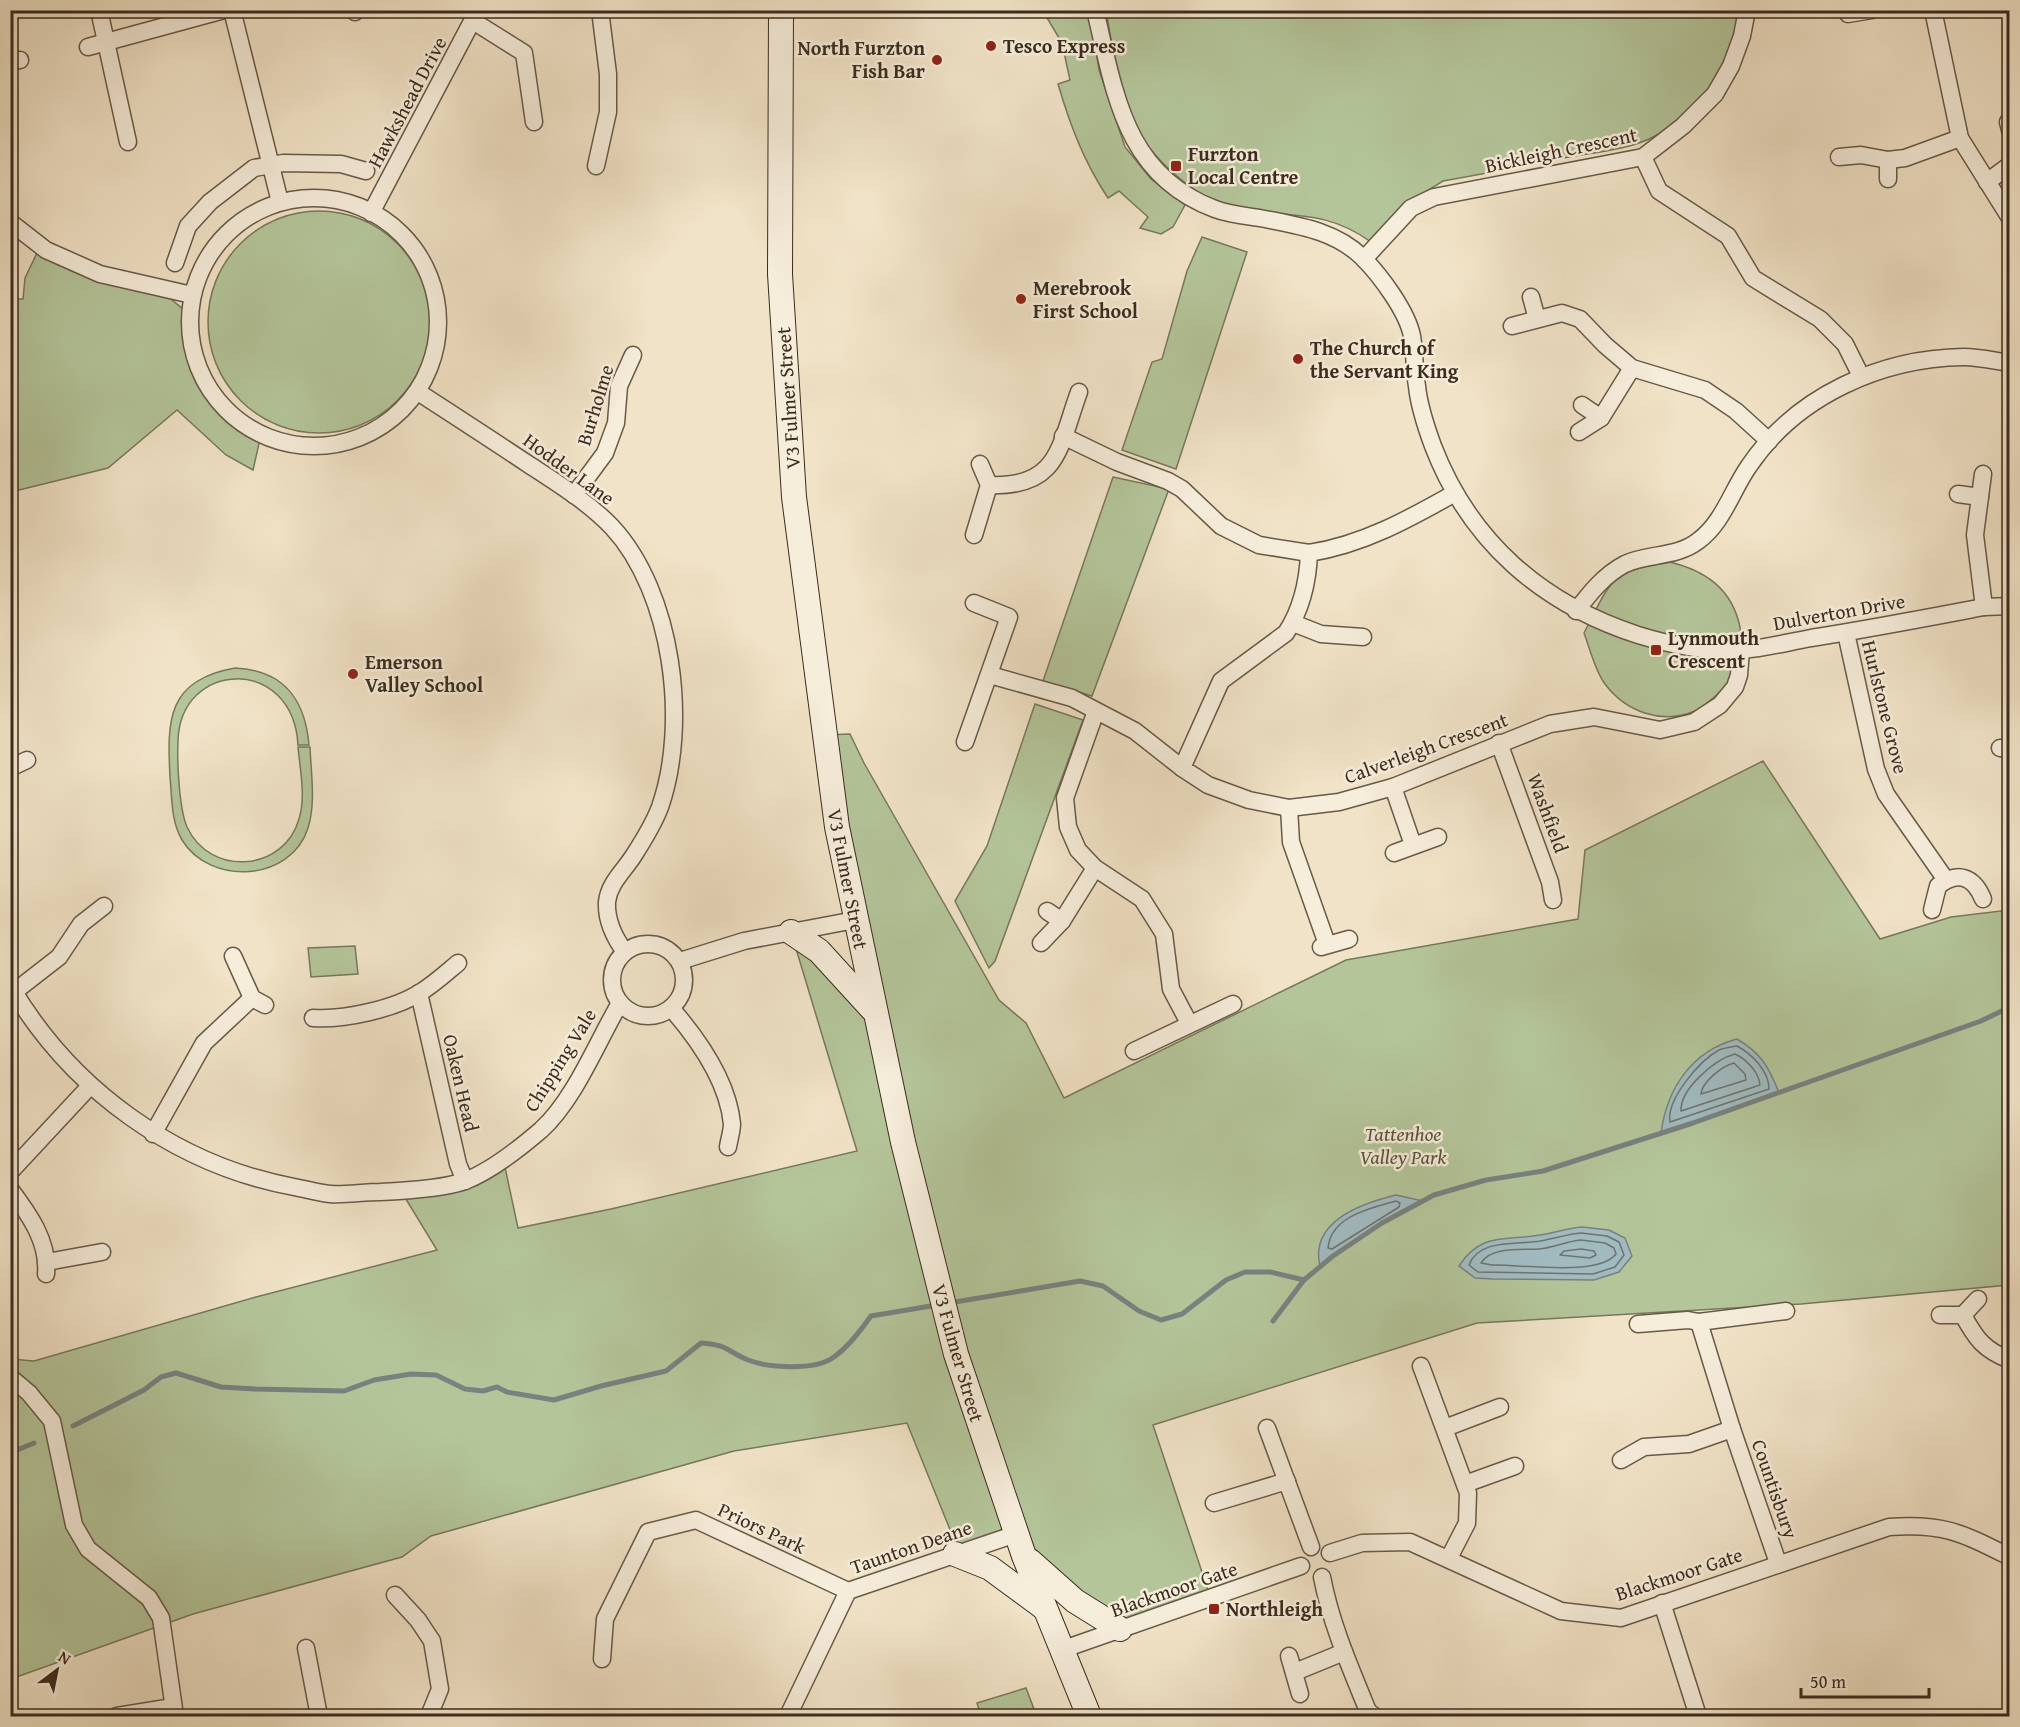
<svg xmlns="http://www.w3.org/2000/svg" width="2020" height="1727" font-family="'Gentium Book Plus',serif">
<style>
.green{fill:#b4c59a;stroke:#78785c;stroke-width:1.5}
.water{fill:#a1bbc1;stroke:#788280;stroke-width:1.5}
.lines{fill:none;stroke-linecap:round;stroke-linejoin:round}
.shore{stroke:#6e7470;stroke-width:1.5}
.stream{stroke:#788280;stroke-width:5}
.street-casing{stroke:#685a48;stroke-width:19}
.secondary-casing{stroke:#3b2c1e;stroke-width:26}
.street{stroke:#f6eddb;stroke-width:16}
.secondary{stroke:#f6eddb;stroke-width:24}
.poi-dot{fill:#8f2418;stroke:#f6eddb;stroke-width:2}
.labels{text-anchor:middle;stroke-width:5;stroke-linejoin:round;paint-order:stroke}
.poi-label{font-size:20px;font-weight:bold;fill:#3b2c1e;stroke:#f6eddb;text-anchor:start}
.street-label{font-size:20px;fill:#3b2c1e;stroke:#f6eddb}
.park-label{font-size:20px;font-style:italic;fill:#59523d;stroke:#f6eddb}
</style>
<rect width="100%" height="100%" fill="#f1e3c7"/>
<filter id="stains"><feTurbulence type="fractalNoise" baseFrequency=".00333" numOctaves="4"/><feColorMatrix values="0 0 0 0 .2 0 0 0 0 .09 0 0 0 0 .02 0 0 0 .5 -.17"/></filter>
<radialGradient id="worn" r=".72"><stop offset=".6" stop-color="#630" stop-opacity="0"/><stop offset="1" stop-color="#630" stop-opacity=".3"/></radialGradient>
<g class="green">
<path d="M1043 11H1087L1092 21 1099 70 1125 147 1151 179 1185 205 1173 227 1161 234 1140 228 1148 217 1119 191 1108 198C1084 162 1070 125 1058 84L1070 80 1062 43Z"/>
<path d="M1106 11H1740C1729 66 1702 114 1649 139 1626 150 1589 153 1564 158 1524 166 1483 174 1443 181L1417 197 1371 242C1323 207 1285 219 1232 208 1215 205 1202 195 1188 185 1121 135 1120 87 1106 11Z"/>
<circle cx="319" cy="322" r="111"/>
<path d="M1202 237 1247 252 1176 469 1122 450 1152 362 1162 359 1187 271Z"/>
<path d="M37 253 167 296 183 309C191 326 187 347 191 365 200 396 232 425 260 439L253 470 226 455 177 410 108 468 11 492V299H23L25 278Z"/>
<path d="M1113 477 1169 489 1092 696 1043 681Z"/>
<path d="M1670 562C1706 571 1732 589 1740 627 1742 639 1733 669 1731 682 1720 691 1708 705 1695 711 1662 725 1626 712 1605 684 1595 671 1590 649 1584 633 1611 581 1609 571 1670 562Z"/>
<path d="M235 668C284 670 305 699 309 745H298C293 655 180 660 178 741 177 762 179 808 187 827 210 877 284 872 299 819 306 797 300 769 298 747H310C311 773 316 803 308 828 291 882 210 886 182 840 171 821 172 798 170 777 167 720 167 680 235 668Z"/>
<path d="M1035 704 1083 720 995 961 989 968 955 901 987 846Z"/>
<path d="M850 734 864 763 999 1000 1026 1023 1064 1098 1346 960 1578 919 1585 850 1763 761 1880 939 1951 917 2009 910V1285L1801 1304 1477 1323 1153 1425 1211 1599 1120 1629 1016 1534 957 1547 907 1423 734 1451 431 1536 402 1557 193 1614 11 1679V1359L34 1361 256 1297 437 1250 401 1191 465 1181 503 1158 518 1228 611 1209 857 1151 791 932 873 1010 823 735Z"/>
<path d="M355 946 358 974 311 977 308 948Z"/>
<path d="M1026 1688 1034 1709 1014 1716H981L977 1703Z"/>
</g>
<g class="water">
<path d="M1737 1039C1761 1053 1769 1067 1779 1093L1661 1133C1667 1088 1692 1051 1737 1039Z"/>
<path d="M1396 1195 1423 1201 1382 1223 1320 1266C1309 1221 1363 1203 1396 1195Z"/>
<path d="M1582 1227 1609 1230 1625 1238 1632 1256 1619 1272 1594 1280 1492 1279 1475 1278 1459 1266C1481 1232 1505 1241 1540 1235 1554 1233 1567 1228 1582 1227Z"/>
</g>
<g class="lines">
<g class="shore">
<path d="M1737 1046C1752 1054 1769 1071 1769 1089L1670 1122C1666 1100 1699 1061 1719 1050 1724 1048 1731 1047 1737 1046Z"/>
<path d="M1735 1054C1746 1059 1759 1072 1760 1085L1681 1111C1680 1089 1715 1059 1735 1054Z"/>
<path d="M1734 1063 1745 1074 1746 1080 1701 1094C1702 1082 1722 1066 1734 1063Z"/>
<path d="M1396 1201 1400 1203 1399 1207 1332 1249 1328 1248C1331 1216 1371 1208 1396 1201Z"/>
<path d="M1581 1233 1607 1236 1619 1242 1624 1255 1615 1267 1593 1274 1478 1272 1469 1265C1479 1238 1518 1245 1540 1241 1554 1239 1567 1234 1581 1233Z"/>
<path d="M1581 1240 1605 1243 1614 1248 1616 1254C1598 1277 1521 1264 1492 1265L1481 1263C1491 1246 1523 1250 1539 1249 1553 1248 1567 1241 1581 1240Z"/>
<path d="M1581 1249 1594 1251 1596 1255 1590 1258 1560 1255 1564 1251Z"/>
</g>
<g class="stream">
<path d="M949 1303 1080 1281 1103 1286 1139 1311 1161 1320 1182 1314 1226 1280 1245 1272H1270L1304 1280 1333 1256 1382 1223 1434 1195 1486 1180 1543 1171 1693 1123 1981 1021 2010 1007"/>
<path d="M1273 1321 1304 1280"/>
<path d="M73 1426 144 1390 161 1377 176 1373 221 1387 255 1389 344 1391 374 1380 411 1374 436 1375 465 1389 483 1391 497 1387 507 1392 554 1400 601 1386 666 1371 701 1343C729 1345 726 1351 748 1360 769 1368 815 1371 834 1357 849 1346 860 1331 871 1316L937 1305"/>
<path d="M10 1453 34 1443"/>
</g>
<defs>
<g id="street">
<path d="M99 10 128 142"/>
<path d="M232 10 280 202"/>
<path d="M355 10V12"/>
<path d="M1095 10C1115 92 1124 175 1215 209 1231 215 1249 216 1265 219 1300 226 1335 231 1362 257 1380 275 1407 311 1412 336 1415 352 1414 370 1417 386 1419 407 1426 427 1433 446 1470 542 1542 604 1638 635 1671 645 1708 653 1743 650 1766 648 1789 642 1811 638 1869 629 1926 618 1984 607L2010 606"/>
<path d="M1933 10 1960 138 2010 218"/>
<path d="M1848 14 1872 10"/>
<path d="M473 21 524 53 534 122"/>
<path d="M88 47 224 10"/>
<path d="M10 62 20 60"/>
<path d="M2008 122 2010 130"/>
<path d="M1643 157 1659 191 1728 236 1753 278 1820 319 1845 344 1861 376"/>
<path d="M1839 157 1861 155 1888 160 1905 158 1960 138"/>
<path d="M596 166 608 112V74L600 10"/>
<path d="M1888 179V160"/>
<path d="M1987 182 2010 165"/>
<circle cx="314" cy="322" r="124"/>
<path d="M371 213 478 10"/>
<path d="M10 222 46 250 100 274 192 295"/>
<path d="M1364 259 1411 208 1434 197 1643 157 1683 126 1715 94 1731 66 1742 36 1747 10"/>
<path d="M175 263 188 226 210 202 254 168 283 163 341 164 366 171"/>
<path d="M1531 297 1537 319"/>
<path d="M1512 326 1562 313 1580 319 1605 345 1632 368 1705 390 1736 411 1769 441"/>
<path d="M418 392C455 416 492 440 528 464 557 483 588 502 612 527 673 593 689 724 660 807 654 823 643 841 634 855 624 871 609 883 607 902 606 921 614 937 625 952"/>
<path d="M1582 405 1601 418"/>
<path d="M1579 432 1601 418 1632 368"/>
<path d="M1063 436 1117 462 1168 481 1182 489 1221 526 1259 545 1309 553"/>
<path d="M1983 474 1975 535 1984 607"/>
<path d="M989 485C1059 488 1059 447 1079 392"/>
<path d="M1455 493C1409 519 1362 545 1309 553 1308 580 1301 610 1286 633L1221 681 1182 768 1208 785 1249 800 1289 808 1339 802 1393 787 1550 724 1594 717 1660 730 1694 722 1720 705 1735 687 1739 675 1741 650"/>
<path d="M1958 494 1980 497"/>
<path d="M574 495 605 453 616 423 619 386 633 355"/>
<path d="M974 535 989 485 980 464"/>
<path d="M1576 611C1590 593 1604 575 1625 564 1648 553 1676 558 1698 541 1723 523 1732 490 1749 466 1796 396 1881 358 1964 357 1979 357 1995 361 2010 363"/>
<path d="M1293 623 1321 634 1363 637"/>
<path d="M1846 633 1876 769 1886 794 1946 880"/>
<path d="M990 675 1072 698 1135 731 1182 768"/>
<path d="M1096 711 1065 798 1068 827 1078 850 1095 868 1142 899 1164 934 1171 989 1189 1023"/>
<path d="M965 742 1009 617 974 603"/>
<path d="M1499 743 1550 882 1553 900"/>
<path d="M2000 748 2010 749"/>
<path d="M10 768 27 760"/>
<path d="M1393 787 1413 845"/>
<path d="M1289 808 1291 842 1327 944"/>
<path d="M1394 853 1438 837"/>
<path d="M1932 910 1938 886C1958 870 1974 877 1983 899"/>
<path d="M1047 911 1062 921"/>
<path d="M1041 943 1062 921 1095 868"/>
<circle cx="648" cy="980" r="36"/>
<path d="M1321 947 1349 939"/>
<path d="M233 956 252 998 265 1005"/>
<path d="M680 961 744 941 855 920"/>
<path d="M10 985C71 1090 176 1165 294 1187 306 1189 318 1193 330 1194 346 1195 363 1192 380 1192 402 1191 445 1188 465 1181 491 1171 520 1148 541 1130 575 1099 597 1042 620 1003"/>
<path d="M14 992 59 957 81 924 104 906"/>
<path d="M419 993 458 1164 465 1181"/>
<path d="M671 1008C698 1039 728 1081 732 1124 732 1131 729 1140 728 1147"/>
<path d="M313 1018C344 1020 395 1009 421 992 434 984 446 973 458 963"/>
<path d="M1134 1051 1233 1004"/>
<path d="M153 1134 204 1043 252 998"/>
<path d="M10 1172 90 1086"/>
<path d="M10 1189C29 1214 49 1242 46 1274"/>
<path d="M47 1262 102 1252"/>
<path d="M1940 1315H1963C1976 1339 1984 1350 2010 1360"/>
<path d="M1963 1315 1978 1299"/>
<path d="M1699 1322 1732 1429 1778 1563"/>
<path d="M1638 1324 1688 1320 1699 1322 1786 1311"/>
<path d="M1421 1366 1468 1493 1467 1523 1449 1558"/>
<path d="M10 1377 29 1393 52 1421 74 1525 88 1549 149 1598 161 1618 175 1716"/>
<path d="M1267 1428 1311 1547"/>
<path d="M1445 1428 1500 1407"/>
<path d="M1621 1460 1644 1447 1689 1444 1732 1429"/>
<path d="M1465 1484 1515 1466"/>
<path d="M1214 1503 1287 1481"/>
<path d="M1330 1553 1362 1543 1410 1542 1561 1611 1621 1618 1889 1527C1944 1523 1962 1533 2010 1557"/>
<path d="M1322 1577C1331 1624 1350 1667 1368 1711L1374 1716"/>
<path d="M395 1595 418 1620 432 1641 440 1689 429 1716"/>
<path d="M1662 1603 1698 1716"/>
<path d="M306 1648 319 1716"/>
<path d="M1061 1650 1301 1566"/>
<path d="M1289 1656 1300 1694"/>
<path d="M602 1659 605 1619 648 1532 696 1520 848 1591"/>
<path d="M1295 1672 1344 1652"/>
<path d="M117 1716 173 1707"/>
<path d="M788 1716 848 1591 1016 1534"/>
</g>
<g id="secondary">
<path d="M781 10 780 274 794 497 837 827 903 1142 956 1354 1024 1556 1089 1716"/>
<path d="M791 932 819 951 872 1009"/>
<path d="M955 1554 990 1568 1043 1607"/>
<path d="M1030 1561 1075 1601 1120 1629"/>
</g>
</defs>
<use href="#street" class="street-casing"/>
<use href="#secondary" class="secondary-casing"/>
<use href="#street" class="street"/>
<use href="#secondary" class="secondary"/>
</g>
<g class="poi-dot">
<circle cx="991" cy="46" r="6"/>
<circle cx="937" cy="60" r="6"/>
<rect x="1170" y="160" width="12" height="12" rx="3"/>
<circle cx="1021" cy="299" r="6"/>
<circle cx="1298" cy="359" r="6"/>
<rect x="1650" y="644" width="12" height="12" rx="3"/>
<circle cx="353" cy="674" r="6"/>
<rect x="1208" y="1603" width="12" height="12" rx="3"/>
</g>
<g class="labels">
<g class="poi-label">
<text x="1003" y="53">Tesco Express</text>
<text x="925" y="55" text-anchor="end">North Furzton<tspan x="925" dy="23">Fish Bar</tspan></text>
<text x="1188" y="161">Furzton<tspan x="1188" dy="23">Local Centre</tspan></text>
<text x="1033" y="295">Merebrook<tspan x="1033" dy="23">First School</tspan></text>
<text x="1310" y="355">The Church of<tspan x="1310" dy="23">the Servant King</tspan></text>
<text x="1668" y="645">Lynmouth<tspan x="1668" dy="23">Crescent</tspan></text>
<text x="365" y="669">Emerson<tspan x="365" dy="23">Valley School</tspan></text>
<text x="1226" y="1616">Northleigh</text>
</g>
<g class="street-label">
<text transform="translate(407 102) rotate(-62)" y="7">Hawkshead Drive</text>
<text transform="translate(1561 150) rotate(-12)" y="7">Bickleigh Crescent</text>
<text transform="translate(788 398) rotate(-94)" y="7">V3 Fulmer Street</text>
<text transform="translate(595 405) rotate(-73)" y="7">Burholme</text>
<text transform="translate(569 469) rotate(36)" y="7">Hodder Lane</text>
<text transform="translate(1839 612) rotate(-10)" y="7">Dulverton Drive</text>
<text transform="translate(1885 707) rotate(76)" y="7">Hurlstone Grove</text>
<text transform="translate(1426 748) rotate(-20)" y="7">Calverleigh Crescent</text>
<text transform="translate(1548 813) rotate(70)" y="7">Washfield</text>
<text transform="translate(848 879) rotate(79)" y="7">V3 Fulmer Street</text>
<text transform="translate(560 1060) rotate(-58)" y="7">Chipping Vale</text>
<text transform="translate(461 1083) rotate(77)" y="7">Oaken Head</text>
<text transform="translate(958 1353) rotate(74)" y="7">V3 Fulmer Street</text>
<text transform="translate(1775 1489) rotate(71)" y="7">Countisbury</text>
<text transform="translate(762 1528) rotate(25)" y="7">Priors Park</text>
<text transform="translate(911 1547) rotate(-19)" y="7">Taunton Deane</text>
<text transform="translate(1679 1574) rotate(-18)" y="7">Blackmoor Gate</text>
<text transform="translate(1174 1589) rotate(-19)" y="7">Blackmoor Gate</text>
</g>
<g class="park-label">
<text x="1403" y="1141">Tattenhoe<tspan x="1403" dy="23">Valley Park</tspan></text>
</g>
</g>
<rect width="2020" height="1727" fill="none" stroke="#f1e3c7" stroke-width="36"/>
<rect x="12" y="12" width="1996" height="1703" fill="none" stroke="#3b2c1e" stroke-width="3"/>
<rect x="18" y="18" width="1984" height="1691" fill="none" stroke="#3b2c1e" stroke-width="1.5"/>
<g transform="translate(57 1670) rotate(32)" stroke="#f6eddb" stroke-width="4.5" paint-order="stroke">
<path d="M0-4.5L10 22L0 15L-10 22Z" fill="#3b2c1e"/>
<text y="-9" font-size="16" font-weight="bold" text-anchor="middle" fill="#3b2c1e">N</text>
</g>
<path d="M1801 1688v9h128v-9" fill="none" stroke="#3b2c1e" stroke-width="3"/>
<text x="1810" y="1688" font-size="18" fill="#3b2c1e" stroke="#f6eddb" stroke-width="4.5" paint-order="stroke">50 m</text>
<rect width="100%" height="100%" filter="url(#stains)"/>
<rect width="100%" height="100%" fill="url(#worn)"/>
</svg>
